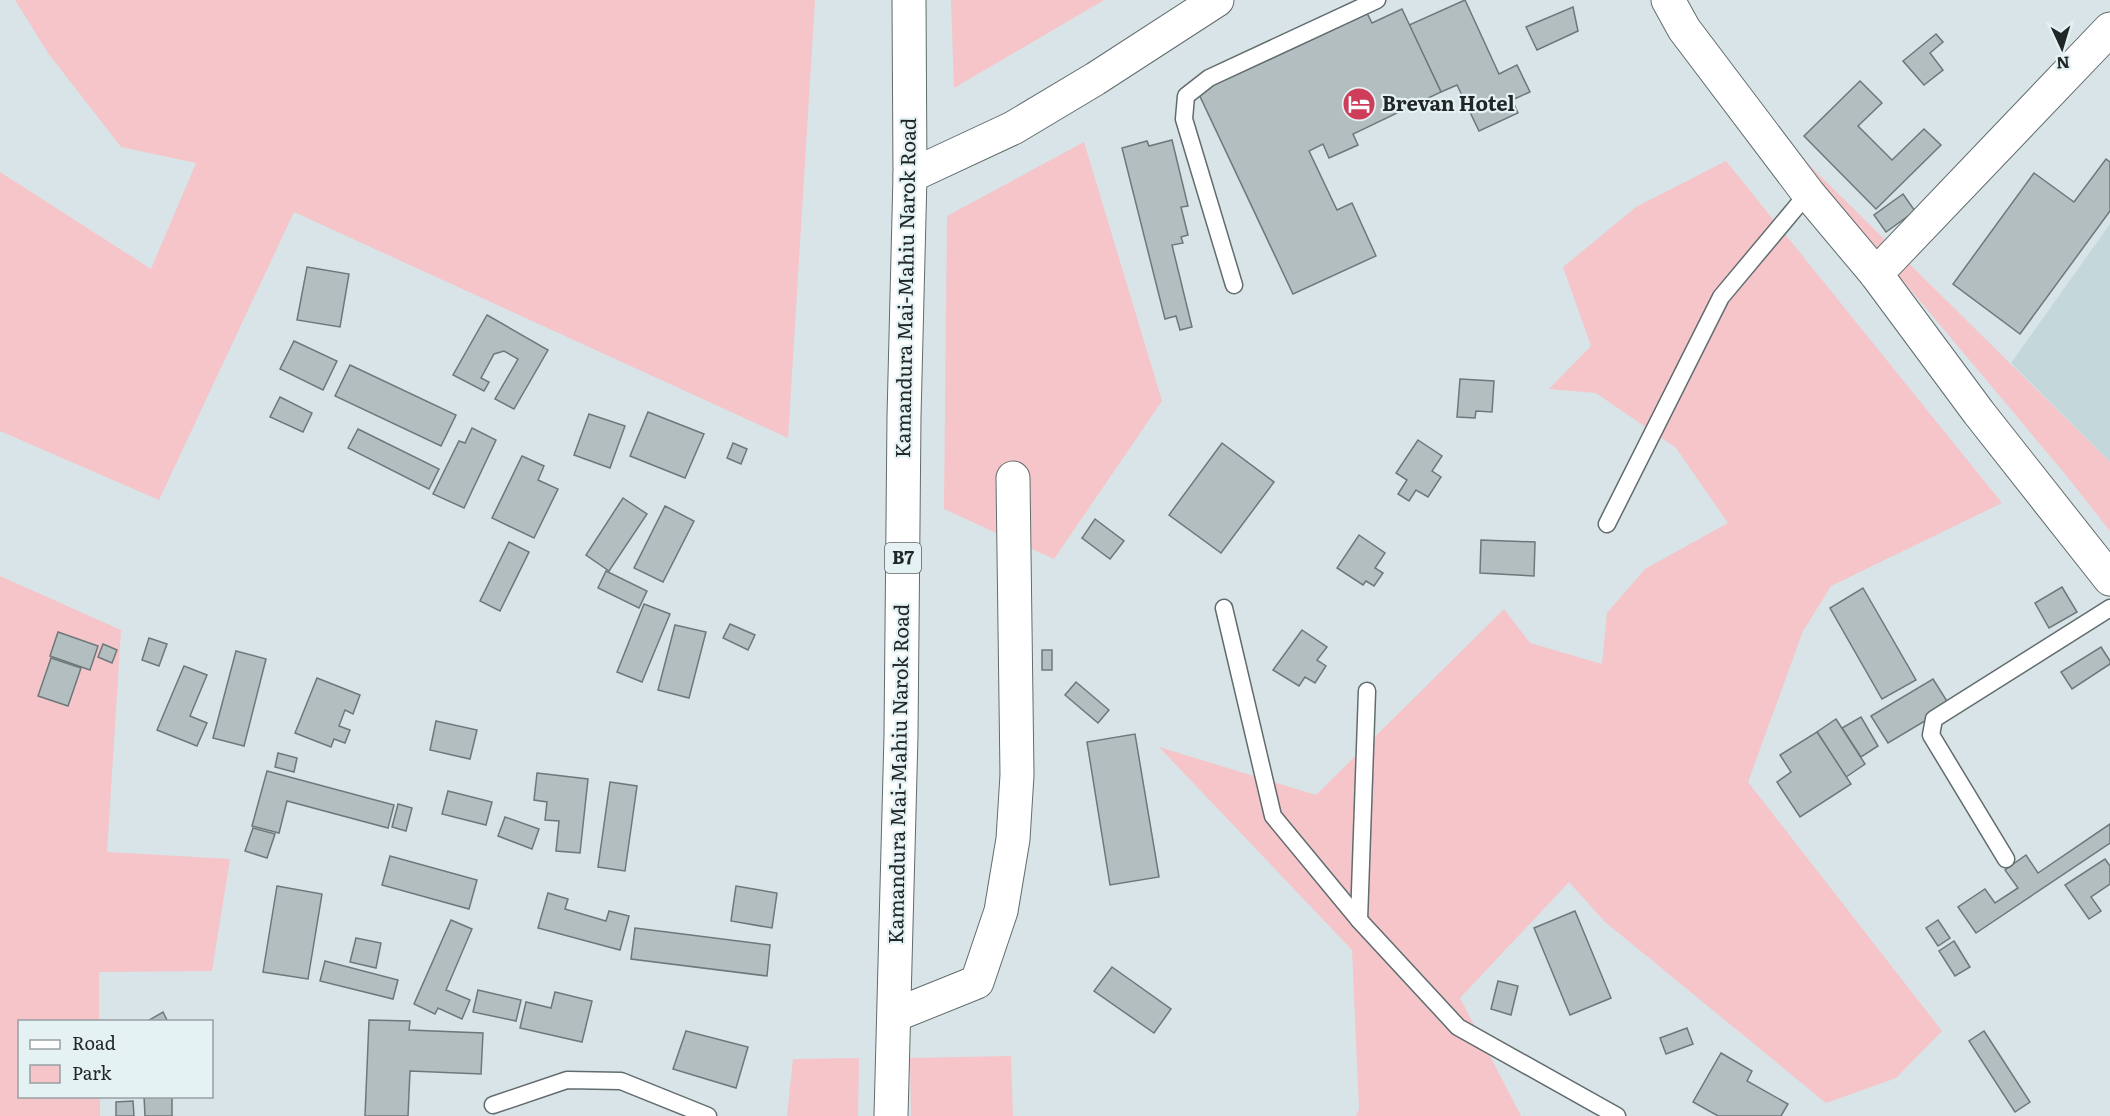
<svg xmlns="http://www.w3.org/2000/svg" width="2110" height="1116" font-family="Literata,serif">
<style>
.built{fill:#c4d8dc}
.green{fill:#f5c5c9}
.building{fill:#b3bec1;stroke:#6d787a;stroke-width:1.5}
.lines{fill:none;stroke-linecap:round;stroke-linejoin:round}
.service-casing{stroke:#616c6e;stroke-width:19}
.minor-casing{stroke:#616c6e;stroke-width:35}
.trunk-casing{stroke:#616c6e;stroke-width:35}
.service{stroke:#fff;stroke-width:16}
.minor{stroke:#fff;stroke-width:33}
.trunk{stroke:#fff;stroke-width:33}
.labels{text-anchor:middle;stroke-width:4.5;stroke-linejoin:round;paint-order:stroke}
.shield{fill:#e5f2f4;stroke:#5c6364;stroke-width:1.5}
.shield-label{font-size:18px;font-weight:bold;fill:#212627}
.poi-label{font-size:20px;font-weight:bold;fill:#212627;stroke:#e5f2f4;text-anchor:start}
.street-label{font-size:20px;fill:#212627;stroke:#e5f2f4}
</style>
<rect width="100%" height="100%" fill="#d8e4e7"/>
<path class="built" d="M2110 224V462L2011 363Z"/>
<g class="green">
<path d="M15 0H815L788 438 294 212 159 500 0 431V172L151 269 196 163 121 147 48 53Z"/>
<path d="M951 0H1104L954 88Z"/>
<path d="M1084 142 1162 401 1054 559 944 509 947 216Z"/>
<path d="M1790 146 2110 462V531L2065 474Z"/>
<path d="M1726 161 2002 503 1831 586 1803 631 1748 782 1942 1031 1896 1078 1826 1103 1604 921 1569 882 1460 998 1521 1116H1356L1359 1109 1352 950 1159 747 1316 795 1504 609 1530 643 1602 664 1607 613 1645 569 1728 523 1676 448 1596 393 1549 389 1591 346 1563 267 1636 207Z"/>
<path d="M0 576 121 630 107 852 230 859 212 971 99 972V1021L20 1022V1096L100 1097V1116H0Z"/>
<path d="M1011 1056 1013 1116H911L910 1058Z"/>
<path d="M859 1058 858 1116H787L793 1059Z"/>
</g>
<g class="building">
<path d="M1465 0 1499 74 1517 65 1530 92 1512 100 1518 113 1479 131 1457 85 1441 92 1409 25Z"/>
<path d="M1573 7 1578 31 1537 50 1526 27Z"/>
<path d="M1402 9 1441 92 1353 134 1358 145 1329 158 1323 144 1309 151 1337 210 1352 203 1376 256 1293 294 1197 90 1366 11 1372 23Z"/>
<path d="M1936 34 1943 42 1930 53 1943 70 1924 85 1903 61Z"/>
<path d="M1860 81 1882 103 1858 126 1892 160 1924 129 1941 145 1876 209 1804 136Z"/>
<path d="M1172 140 1188 206 1181 207 1188 235 1181 237 1183 243 1172 245 1192 327 1180 330 1176 316 1165 319 1122 148 1147 141 1149 146Z"/>
<path d="M2106 159 2110 162V211L2020 334 1953 284 2034 173 2074 202Z"/>
<path d="M1903 194 1915 211 1886 232 1874 215Z"/>
<path d="M307 267 349 274 340 327 297 320Z"/>
<path d="M487 315 548 350 514 409 495 399 518 359 504 351 494 354 481 378 489 382 484 391 453 375Z"/>
<path d="M294 341 337 361 323 390 280 369Z"/>
<path d="M350 365 456 415 441 446 335 396Z"/>
<path d="M1460 379 1494 381 1492 412 1476 411 1475 418 1457 417Z"/>
<path d="M280 397 312 413 303 432 270 417Z"/>
<path d="M648 412 704 434 685 478 630 456Z"/>
<path d="M589 414 625 426 610 468 574 455Z"/>
<path d="M472 428 496 440 464 508 433 494 459 441 465 443Z"/>
<path d="M358 429 439 469 429 489 348 448Z"/>
<path d="M1418 440 1442 456 1432 471 1441 477 1428 497 1416 490 1409 501 1398 494 1407 480 1396 473Z"/>
<path d="M733 443 747 449 741 464 727 458Z"/>
<path d="M1222 443 1274 482 1221 553 1169 515Z"/>
<path d="M522 456 544 466 538 480 558 489 534 538 492 518Z"/>
<path d="M623 498 647 514 609 571 586 555Z"/>
<path d="M665 506 694 521 663 582 634 568Z"/>
<path d="M1095 519 1124 541 1110 559 1082 538Z"/>
<path d="M1359 535 1385 553 1375 568 1383 573 1374 586 1366 581 1363 585 1337 568Z"/>
<path d="M1481 540 1535 542 1534 576 1480 573Z"/>
<path d="M509 542 529 552 500 611 480 601Z"/>
<path d="M606 571 647 591 639 608 598 588Z"/>
<path d="M2062 587 2077 612 2049 628 2035 603Z"/>
<path d="M1863 588 1916 680 1882 699 1830 608Z"/>
<path d="M644 604 670 614 642 682 617 672Z"/>
<path d="M730 624 755 635 748 650 723 638Z"/>
<path d="M675 625 706 632 689 698 658 690Z"/>
<path d="M1302 630 1327 647 1317 660 1326 666 1315 683 1305 677 1299 686 1273 670Z"/>
<path d="M58 632 98 646 90 670 50 656Z"/>
<path d="M149 638 167 644 159 666 142 660Z"/>
<path d="M103 644 117 650 112 663 98 657Z"/>
<path d="M2101 647 2110 661V664L2072 689 2061 672Z"/>
<rect x="1042" y="650" width="10" height="20"/>
<path d="M236 651 266 659 244 746 213 738Z"/>
<path d="M51 658 81 668 68 706 38 696Z"/>
<path d="M184 666 207 675 190 716 207 723 197 746 157 730Z"/>
<path d="M317 678 360 695 353 714 345 710 339 726 350 730 345 743 334 739 331 747 295 733Z"/>
<path d="M1933 679 1950 706 1888 743 1871 716Z"/>
<path d="M1076 682 1109 710 1098 723 1065 695Z"/>
<path d="M1861 717 1878 746 1861 757 1842 728Z"/>
<path d="M1836 719 1865 764 1846 777 1817 732Z"/>
<path d="M436 721 477 730 470 759 430 750Z"/>
<path d="M1817 732 1851 784 1800 817 1777 782 1791 772 1780 755Z"/>
<path d="M1135 734 1159 877 1110 885 1087 742Z"/>
<path d="M278 753 297 758 294 772 275 767Z"/>
<path d="M267 771 394 805 388 828 287 801 279 833 252 826Z"/>
<path d="M537 773 588 779 580 853 556 851 559 821 545 820 547 802 534 800Z"/>
<path d="M610 782 637 786 625 871 598 867Z"/>
<path d="M448 791 492 802 486 825 442 814Z"/>
<path d="M398 804 412 808 406 831 392 827Z"/>
<path d="M505 817 539 829 532 849 498 836Z"/>
<path d="M2110 824V843L1976 933 1958 907 1985 889 1995 903 2018 888 2005 870 2026 855 2038 873Z"/>
<path d="M253 828 275 834 267 858 245 851Z"/>
<path d="M390 856 477 880 469 909 382 885Z"/>
<path d="M2105 859 2110 866V884L2091 897 2101 911 2089 919 2065 885Z"/>
<path d="M277 886 322 894 308 979 263 972Z"/>
<path d="M736 886 777 893 772 928 731 921Z"/>
<path d="M548 893 568 899 565 909 606 921 609 911 629 916 620 950 538 928Z"/>
<path d="M1575 911 1611 998 1570 1015 1534 928Z"/>
<path d="M451 920 472 929 446 990 470 1000 462 1019 438 1008 435 1014 414 1004Z"/>
<path d="M1938 920 1950 938 1938 946 1926 928Z"/>
<path d="M635 928 770 945 767 976 631 959Z"/>
<path d="M356 938 381 943 376 968 350 962Z"/>
<path d="M1954 941 1970 967 1955 976 1939 951Z"/>
<path d="M325 961 398 980 393 999 320 981Z"/>
<path d="M1112 967 1171 1009 1154 1033 1094 991Z"/>
<path d="M1498 981 1518 986 1511 1015 1491 1009Z"/>
<path d="M478 990 521 1000 516 1021 473 1012Z"/>
<path d="M555 992 592 1001 582 1042 520 1028 526 1002 551 1008Z"/>
<path d="M163 1012 168 1022H146Z"/>
<path d="M369 1020 410 1021 409 1030 483 1033 481 1074 410 1071 408 1116H365Z"/>
<path d="M1687 1028 1693 1044 1666 1054 1660 1038Z"/>
<path d="M686 1031 748 1047 736 1088 673 1069Z"/>
<path d="M1984 1031 2030 1102 2015 1112 1969 1041Z"/>
<path d="M1721 1053 1752 1071 1747 1081 1788 1104 1781 1116H1718L1693 1102Z"/>
<path d="M144 1096H172V1116H145Z"/>
<path d="M133 1101 134 1116H116V1102Z"/>
</g>
<g class="lines">
<defs>
<g id="service">
<path d="M1234 285 1184 119 1186 96 1209 78 1377 0"/>
<path d="M1607 524 1721 297 1808 193"/>
<path d="M1224 608 1273 816 1359 920 1458 1027 1617 1116"/>
<path d="M2006 859 1931 735 1934 719 2110 608"/>
<path d="M1359 920 1367 691"/>
<path d="M493 1105 567 1080 621 1081 708 1116"/>
</g>
<g id="minor">
<path d="M1668 0 1684 29 1808 193 1876 274 1979 413 2110 579"/>
<path d="M910 176 1013 128 1095 79 1217 0"/>
<path d="M1876 274 2110 29"/>
<path d="M895 1015 977 982 1001 911 1013 839 1017 775 1013 478"/>
</g>
<path id="trunk" d="M891 1116 901 735 904 417 910 176 909 0"/>
</defs>
<use href="#service" class="service-casing"/>
<use href="#minor" class="minor-casing"/>
<use href="#trunk" class="trunk-casing"/>
<use href="#service" class="service"/>
<use href="#minor" class="minor"/>
<use href="#trunk" class="trunk"/>
</g>
<defs>
<symbol id="hotel-disc" viewBox="-11 -11 22 22"><circle r="9.5" fill="#ce3e5b" stroke="#e5f2f4"/><path d="M-6-4.5h1.5V1H6V5H4.5V3h-9V5H-6ZM-4 0a1.8 1.8 0 1 1 3.6 0ZM.5 0V-2.5h3Q6-2.5 6 0Z" fill="#fff"/></symbol>
</defs>
<g fill-rule="evenodd">
<use href="#hotel-disc" x="1340" y="85" width="38" height="38"/>
</g>
<g class="labels">
<rect class="shield" x="885" y="543" width="36" height="30" rx="4.5"/>
<g class="shield-label">
<text x="903" y="564">B7</text>
</g>
<g class="poi-label">
<text x="1382" y="111">Brevan Hotel</text>
</g>
<g class="street-label">
<text transform="translate(906 288) rotate(-89)" y="7">Kamandura Mai-Mahiu Narok Road</text>
<text transform="translate(899 774) rotate(-89)" y="7">Kamandura Mai-Mahiu Narok Road</text>
</g>
</g>
<rect x="18" y="1020" width="195" height="78" fill="#e5f2f4" stroke="#97a0a2" stroke-width="1.5"/>
<rect x="30" y="1040" width="30" height="9" fill="#ffffff" stroke="#97a0a2" stroke-width="1.5"/>
<text x="72" y="1050" font-size="18" fill="#212627">Road</text>
<rect x="30" y="1065" width="30" height="18" fill="#f5c5c9" stroke="#97a0a2" stroke-width="1.5"/>
<text x="72" y="1080" font-size="18" fill="#212627">Park</text>
<g transform="translate(2062 48) rotate(176)" stroke="#e5f2f4" stroke-width="4.5" paint-order="stroke">
<path d="M0-4.5L10 22L0 15L-10 22Z" fill="#212627"/>
<text y="-9" font-size="16" font-weight="bold" text-anchor="middle" fill="#212627">N</text>
</g>
</svg>
